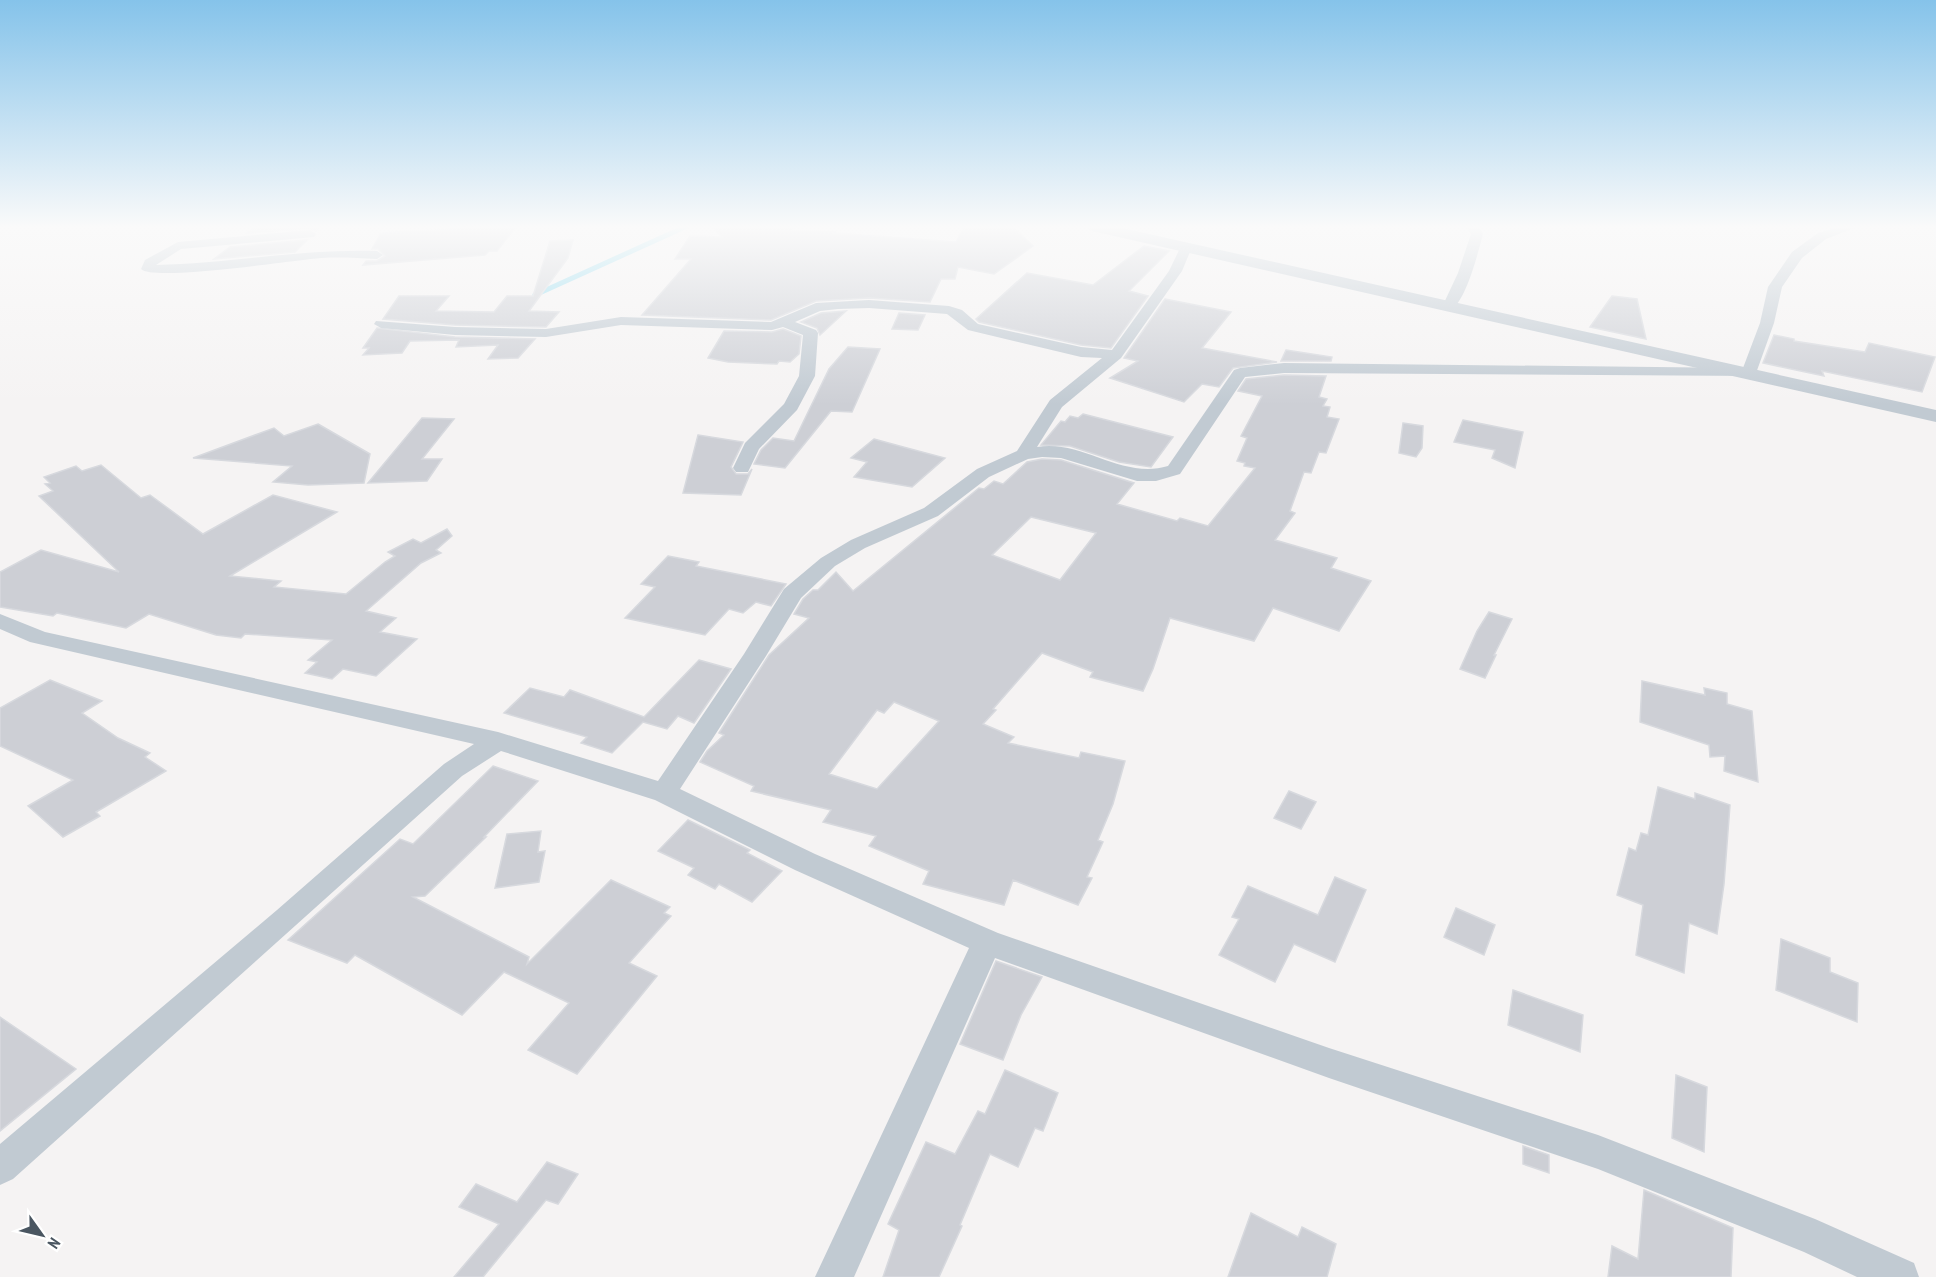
<svg xmlns="http://www.w3.org/2000/svg" width="1936" height="1277" font-family="'PT Sans Narrow',sans-serif">
<style>
.lines{fill:none;stroke-linecap:round;stroke-linejoin:round}
.stream{stroke:#90daee;stroke-width:5}
.building{fill:#cdcfd5;stroke:#d7d9de;stroke-width:1.5;fill-rule:evenodd}
.minor{fill:#c1cad2;fill-rule:evenodd}
.tertiary{fill:#c1cad2;fill-rule:evenodd}
</style>
<rect width="100%" height="100%" fill="#f5f3f3"/>
<g class="lines">
<path class="stream" d="M535 295 687 226"/>
</g>
<g class="building">
<path d="M257 226H322L316 231 310 228 247 233Z"/>
<path d="M712 226H795L791 231 835 232 834 233 956 242 964 226H1012L1033 246 994 274 958 267 955 279H941L930 302 869 298 816 301 771 320 642 315 691 259H675L690 236 722 237Z"/>
<path d="M466 228H515L497 251H489L485 255 363 265 366 261H377L385 256 378 249H372L381 233Z"/>
<path d="M307 240 295 252 214 259 230 247Z"/>
<path d="M573 240 568 258 529 311 559 312 546 327 455 325 383 319 399 296H449L436 311 494 312 507 296H533L550 241Z"/>
<path d="M1144 246 1169 251 1129 291 1148 296 1111 348 1081 345 979 322 976 319 1027 273 1093 285Z"/>
<path d="M1612 296 1637 299 1646 339 1590 327Z"/>
<path d="M1165 299 1231 312 1202 348 1277 362 1233 368 1219 387 1202 384 1184 402 1110 378 1138 361 1124 358Z"/>
<path d="M846 311 820 335 817 328 801 322 821 313Z"/>
<path d="M899 313 925 315 918 330 892 329Z"/>
<path d="M377 328 455 337 535 339 518 358 488 359 498 345 456 347 459 340 410 341 402 353 363 355 369 348H363Z"/>
<path d="M783 329 801 336 799 354 790 362 779 361 777 364 728 362 708 358 724 331 772 332Z"/>
<path d="M1774 335 1794 339V341L1865 352 1869 343 1935 357 1922 392 1822 371 1824 376 1763 363Z"/>
<path d="M848 347 880 349 852 412 831 411 785 468 754 464 761 450 773 438 794 441 829 369Z"/>
<path d="M1286 350 1332 357 1331 361H1281Z"/>
<path d="M1284 375 1326 376 1319 397 1327 399 1323 406 1330 407 1327 417 1339 419 1326 453 1319 452 1311 473 1304 472 1290 511 1295 513 1275 540 1337 558 1331 568 1371 581 1339 631 1273 608 1254 641 1170 618 1153 669 1143 691 1090 677 1093 672 1042 653 993 709 996 710 983 724 1014 737 1008 743 1079 758 1081 752 1125 761 1113 804 1098 840 1103 842 1087 877 1092 878 1078 905 1013 880 1004 905 923 884 929 871 869 846 876 836 823 822 831 810 751 791 754 786 700 762 707 751 724 735 719 733 769 655 809 618 794 614 803 599 813 590H818L836 572 853 591 979 488 984 489 994 481 1003 484 1027 462 1042 459 1061 460 1134 483 1117 504 1177 521 1180 518 1208 526 1255 468 1244 466 1245 463 1237 461 1247 438 1241 436 1262 396 1238 391 1246 379ZM1031 517 1096 533 1060 580 992 555ZM894 702 939 721 877 789 829 774 877 710 884 713Z"/>
<path d="M1083 414 1173 437 1151 467 1119 462 1070 446 1041 445 1061 421 1065 422 1070 416 1078 418Z"/>
<path d="M422 418 454 419 422 459H442L427 481 368 483Z"/>
<path d="M1463 420 1523 432 1515 468 1492 458 1495 450 1454 442Z"/>
<path d="M1403 423 1423 426 1422 448 1416 457 1399 453Z"/>
<path d="M318 424 370 454 364 483 308 485 273 482 292 466 193 458 274 428 284 436Z"/>
<path d="M698 435 743 442 731 467 736 474H748L752 469 741 495 683 493Z"/>
<path d="M874 439 907 448 945 458 912 487 854 477 867 462 851 458Z"/>
<path d="M101 465 141 498 150 495 203 534 273 495 337 512 230 576 281 581 274 587 346 594 385 562 395 556 388 552 413 539 421 543 447 529 452 536 436 550 441 553 421 563 366 611 396 618 380 632 417 639 376 676 343 669 332 679 305 673 317 662 308 660 332 640 245 634 241 638 216 635 149 614 126 628 57 613 53 616 0 607V572L41 550 119 572 39 496 53 491 45 484 50 483 44 477 76 466 82 471Z"/>
<path d="M668 556 699 562 696 566 786 584 771 606 756 602 743 613 729 609 705 635 625 618 655 587 641 584Z"/>
<path d="M1489 612 1512 619 1494 655H1496L1485 678 1460 669 1477 631Z"/>
<path d="M699 660 731 669 694 723 678 716 667 729 643 722 612 753 581 743 587 737 504 713 530 688 564 697 570 690 644 717Z"/>
<path d="M50 680 102 701 82 713 118 738 150 753 145 757 166 771 96 812 100 816 63 837 28 806 73 780 0 746V708Z"/>
<path d="M1642 681 1705 695 1704 688 1727 693V704L1752 711 1758 782 1724 771 1725 756 1710 757 1709 745 1640 722Z"/>
<path d="M493 766 538 781 484 837H486L425 896 413 897 529 957 527 964 611 880 670 907 664 913 671 916 629 963 657 976 577 1074 528 1050 569 1003 504 972 462 1015 355 955 347 963 288 940 400 839 413 844Z"/>
<path d="M1658 787 1695 799V793L1730 805 1724 884 1717 934 1689 923 1684 973 1636 955 1643 905 1617 895 1629 848 1636 851 1641 833 1648 835Z"/>
<path d="M1289 791 1316 802 1301 829 1274 818Z"/>
<path d="M688 820 750 850 747 853 782 871 752 902 719 884 715 889 688 875 694 868 658 851Z"/>
<path d="M541 831 538 852 545 851 539 882 495 888 507 834Z"/>
<path d="M1335 877 1366 890 1335 962 1294 944 1275 982 1219 955 1239 919 1232 917 1248 886 1318 915Z"/>
<path d="M1456 908 1495 925 1484 955 1444 937Z"/>
<path d="M1781 939 1830 958V972L1858 983 1857 1022 1776 990Z"/>
<path d="M996 961 1042 977 1021 1015 1003 1060 960 1044Z"/>
<path d="M1513 990 1583 1015 1580 1052 1508 1025Z"/>
<path d="M0 1017 76 1069 0 1131Z"/>
<path d="M1005 1070 1058 1093 1043 1131 1035 1128 1018 1167 990 1154 960 1225 962 1226 939 1277H883L899 1230 888 1224 926 1142 955 1154 978 1111 985 1114Z"/>
<path d="M1676 1075 1707 1087 1704 1152 1672 1138Z"/>
<path d="M1523 1146 1549 1155V1173L1523 1164Z"/>
<path d="M547 1162 578 1174 558 1204 546 1200 483 1277H454L499 1224 459 1207 476 1184 517 1202Z"/>
<path d="M1644 1190 1733 1228 1731 1277H1608L1612 1246 1638 1259Z"/>
<path d="M1251 1213 1298 1237 1302 1227 1336 1244 1327 1277H1228Z"/>
</g>
<g class="lines">
<g class="minor">
<path d="M1467 226H1479L1483 234C1479 249 1465 306 1450 309L1443 305 1458 273 1471 234Z"/>
<path d="M1841 226H1859L1826 239 1802 258 1782 287 1774 323 1755 376 1284 373 1245 377 1180 474 1156 481H1137L1061 458 1042 457 1028 459 989 477 938 516 865 548 835 566 801 598 766 656 680 789 815 854 998 933 1329 1048 1598 1135 1815 1219 1914 1263 1919 1277H1857L1804 1252 1598 1169 1329 1078 995 958 854 1277H815L969 948 795 870 655 800 501 751 462 776 13 1179 0 1185V1144L277 910 444 764 474 744 30 642 0 629V614L45 632 498 732 658 781 744 654 784 589 821 558 851 540 924 508 977 469 1017 451 1050 400 1102 358 1081 357 968 330 947 314 869 308 838 309 820 311 795 322 816 330 818 333 815 376 797 410 759 449 748 472H736L733 468 745 443 784 404 799 376 803 335 783 327 772 330 621 325 546 337 455 335 381 328 374 324 376 321 455 327 546 329 621 317 771 322 816 303 869 300 949 306 962 310 978 324 1081 347 1112 350 1169 271 1182 244 1186 243 1192 247 1182 271 1121 358 1062 407 1037 447C1082 439 1122 480 1168 466L1234 370 1240 368 1284 363 1743 368 1760 323 1768 287 1792 252 1818 233Z"/>
<path d="M310 230 316 234 314 237 181 249 156 265C230 264 303 248 377 251L383 255 377 259C358 258 340 257 321 258 294 260 154 282 141 269L145 260 178 242Z"/>
</g>
<path class="tertiary" d="M1084 226H1113L1936 410V422L1092 231Z"/>
</g>
<linearGradient id="sky" x2="0" y2="1"><stop stop-color="#85c3ea"/><stop offset="0.56" stop-color="#fafafa"/><stop offset="1" stop-color="#fafafa" stop-opacity="0"/></linearGradient>
<rect width="1936" height="405" fill="url(#sky)"/>
<g transform="translate(42 1235) rotate(124)" stroke="#ffffff" stroke-width="4.5" paint-order="stroke">
<path d="M0-4.5L10 22L0 15L-10 22Z" fill="#4a5661"/>
<text y="-9" font-size="16" font-weight="bold" text-anchor="middle" fill="#4a5661">N</text>
</g>
</svg>
